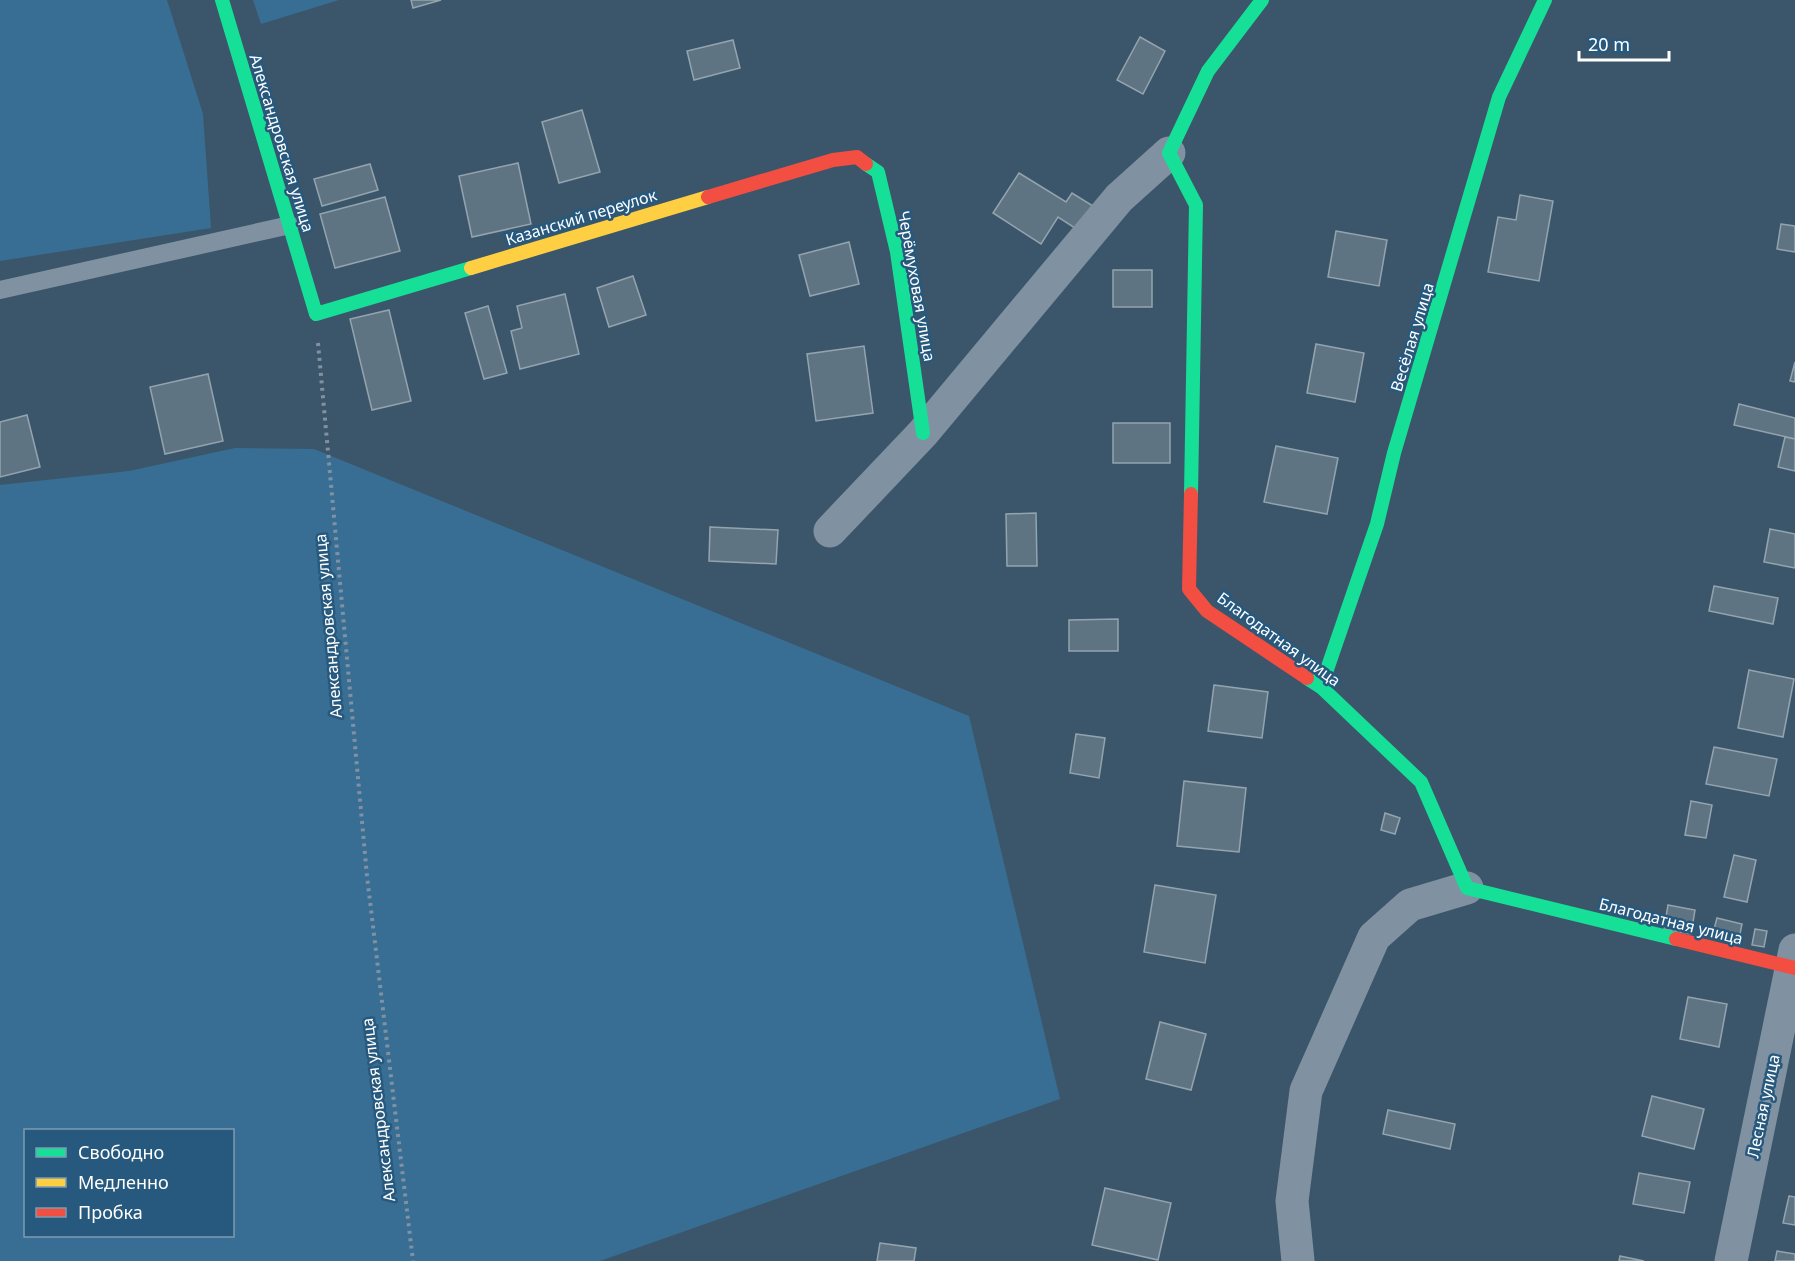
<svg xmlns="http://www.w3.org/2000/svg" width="1795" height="1261" font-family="'Noto Sans',sans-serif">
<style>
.green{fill:#386e93;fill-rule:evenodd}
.building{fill:#5f7483;stroke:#94a4af;stroke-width:1.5}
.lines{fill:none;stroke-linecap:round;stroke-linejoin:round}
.path{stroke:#8092a1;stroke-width:4;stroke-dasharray:3 4.5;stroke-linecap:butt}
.lane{stroke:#8092a1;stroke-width:18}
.street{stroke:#8092a1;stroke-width:33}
.fast{stroke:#16e098;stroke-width:14}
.slow{stroke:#ffcf43;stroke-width:14}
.jam{stroke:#f24e42;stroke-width:14}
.labels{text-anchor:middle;stroke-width:5;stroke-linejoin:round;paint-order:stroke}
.street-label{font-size:16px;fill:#fff;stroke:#27597e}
</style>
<rect width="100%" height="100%" fill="#3b566a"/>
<g class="green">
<path d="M0 0H167L203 114 211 228 0 261Z"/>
<path d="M253 0H339L261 24Z"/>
<path d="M235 448 314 449 969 716 1060 1099 600 1261H0V485L129 471ZM26 1130H232V1236H26Z"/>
</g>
<g class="building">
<path d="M411 0H441L413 8Z"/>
<path d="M1140 37 1165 51 1143 94 1117 80Z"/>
<path d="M733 40 740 68 694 80 687 51Z"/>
<path d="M582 110 600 172 559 183 542 122Z"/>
<path d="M518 163 531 224 472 237 459 176Z"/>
<path d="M370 164 378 190 322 206 314 179Z"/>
<path d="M1019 173 1066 202 1072 193 1093 206 1078 230 1058 217 1041 244 993 213Z"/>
<path d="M1520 195 1553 201 1539 281 1488 272 1498 217 1516 220Z"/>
<path d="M385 197 400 251 335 268 320 214Z"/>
<path d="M1781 224 1795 226V252L1777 249Z"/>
<path d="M1336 231 1387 240 1379 286 1328 277Z"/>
<path d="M849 242 859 284 810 296 799 255Z"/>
<rect x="1113" y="270" width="39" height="37"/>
<path d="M633 276 646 315 609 327 597 288Z"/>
<path d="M565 294 579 354 520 369 511 331 522 328 517 306Z"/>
<path d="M488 306 507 373 484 379 465 313Z"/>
<path d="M389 310 411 401 372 410 350 319Z"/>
<path d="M1316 344 1364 353 1355 402 1307 393Z"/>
<path d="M864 346 873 413 816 421 807 354Z"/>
<path d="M1795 362V382L1790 381Z"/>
<path d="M208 374 223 441 165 454 150 387Z"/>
<path d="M1739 404 1795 418V439L1734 425Z"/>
<path d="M27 415 40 467 0 477V422Z"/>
<rect x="1113" y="423" width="57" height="40"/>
<path d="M1785 437 1795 439V471L1778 467Z"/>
<path d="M1276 446 1338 458 1327 514 1264 502Z"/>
<path d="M1036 513 1037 566H1007L1006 514Z"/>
<path d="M710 527 778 530 776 564 709 561Z"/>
<path d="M1770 529 1795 534V568L1764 562Z"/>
<path d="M1714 586 1778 598 1773 624 1709 611Z"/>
<path d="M1118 619V651H1069V620Z"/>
<path d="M1749 670 1794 679 1783 737 1738 728Z"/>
<path d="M1214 685 1268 692 1262 738 1208 731Z"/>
<path d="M1076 734 1105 738 1099 778 1070 773Z"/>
<path d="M1714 747 1777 759 1769 796 1706 784Z"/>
<path d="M1184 781 1246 788 1239 852 1177 846Z"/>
<path d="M1691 801 1712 805 1706 838 1685 835Z"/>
<path d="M1385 813 1400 818 1395 834 1381 830Z"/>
<path d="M1734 855 1756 860 1747 902 1724 897Z"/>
<path d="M1155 885 1216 895 1205 963 1144 952Z"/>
<path d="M1668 905 1695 910 1691 934 1664 929Z"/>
<path d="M1717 918 1742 924 1739 939 1713 933Z"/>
<path d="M1755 929 1767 931 1764 947 1752 945Z"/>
<path d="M1688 997 1727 1004 1719 1047 1680 1039Z"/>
<path d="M1160 1022 1206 1034 1191 1090 1146 1079Z"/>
<path d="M1652 1096 1704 1109 1694 1149 1642 1136Z"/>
<path d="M1388 1110 1455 1124 1450 1149 1383 1134Z"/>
<path d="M1639 1173 1690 1182 1684 1213 1633 1204Z"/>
<path d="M1105 1188 1171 1203 1158 1260 1092 1245Z"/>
<path d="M1789 1196 1795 1197V1225L1783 1223Z"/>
<path d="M880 1243 916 1248 914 1261H877Z"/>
<path d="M1777 1251 1795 1254V1261H1775Z"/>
<path d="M1620 1256 1644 1261H1619Z"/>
</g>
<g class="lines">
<path class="path" d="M318 343 367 876 413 1261"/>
<path class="lane" d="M0 290 290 225"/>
<g class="street">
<path d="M830 531 923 433 1119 198 1169 153"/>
<path d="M1298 1261 1292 1201 1306 1091 1374 937 1410 905 1467 888"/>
<path d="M1731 1261 1795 950"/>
</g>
<g class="fast">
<path d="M222 0 316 314 471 268"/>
<path d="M866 164 878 172 897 252 923 433"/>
<path d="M1191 494 1196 205 1169 153 1208 71 1262 0"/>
<path d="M1307 678 1321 687 1421 782 1467 888 1676 939"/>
<path d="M1321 687 1377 524 1394 453 1499 97 1545 0"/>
</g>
<path class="slow" d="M471 268 708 197"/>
<g class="jam">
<path d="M708 197 833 160 857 157 866 164"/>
<path d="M1191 494 1189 589 1207 611 1307 678"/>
<path d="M1676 939 1795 968"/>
</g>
</g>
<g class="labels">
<g class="street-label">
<text transform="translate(282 143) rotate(73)" y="6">Александровская улица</text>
<text transform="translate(581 217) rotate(-17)" y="6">Казанский переулок</text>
<text transform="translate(917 286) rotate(80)" y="6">Черёмуховая улица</text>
<text transform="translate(1412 337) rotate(-73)" y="6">Весёлая улица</text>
<text transform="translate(328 626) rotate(-95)" y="6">Александровская улица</text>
<text transform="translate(1279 639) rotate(36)" y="6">Благодатная улица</text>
<text transform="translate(1671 921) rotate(14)" y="6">Благодатная улица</text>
<text transform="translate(1763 1106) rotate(-78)" y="6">Лесная улица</text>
<text transform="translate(378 1110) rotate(-97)" y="6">Александровская улица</text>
</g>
</g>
<rect x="24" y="1129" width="210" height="108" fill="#27597e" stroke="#7d9bb2" stroke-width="1.5"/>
<rect x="36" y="1148" width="30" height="9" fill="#16e098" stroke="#7d9bb2" stroke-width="1.5"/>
<text x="78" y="1159" font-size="18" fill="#ffffff">Свободно</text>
<rect x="36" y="1178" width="30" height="9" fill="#ffcf43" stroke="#7d9bb2" stroke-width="1.5"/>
<text x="78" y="1189" font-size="18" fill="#ffffff">Медленно</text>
<rect x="36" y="1208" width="30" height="9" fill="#f24e42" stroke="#7d9bb2" stroke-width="1.5"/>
<text x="78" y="1219" font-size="18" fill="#ffffff">Пробка</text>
<path d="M1579 51v9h90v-9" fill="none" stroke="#ffffff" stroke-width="3"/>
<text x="1588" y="51" font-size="18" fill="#ffffff" stroke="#27597e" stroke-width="4.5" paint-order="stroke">20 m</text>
</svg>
